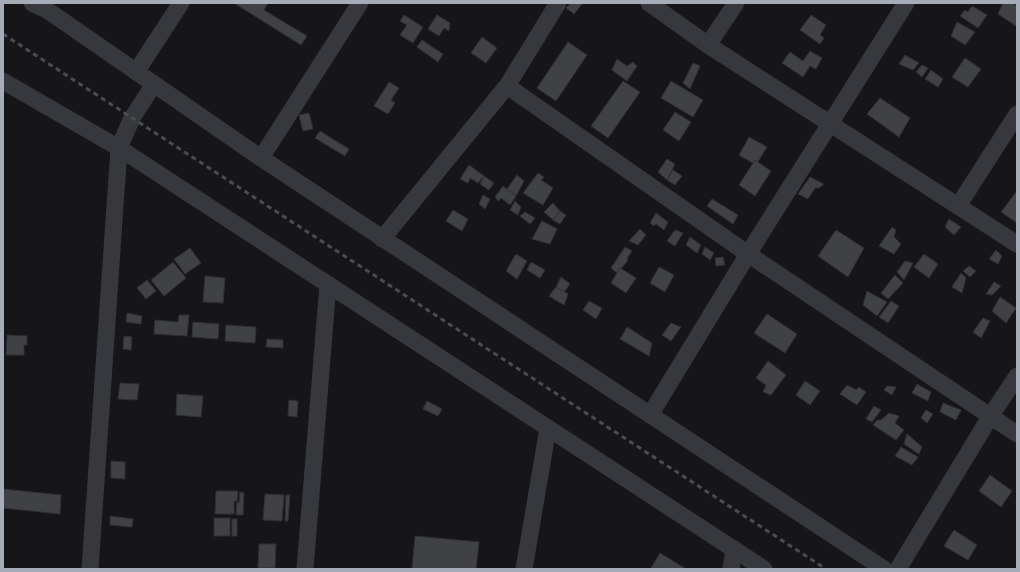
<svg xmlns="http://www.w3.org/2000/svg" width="1020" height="572" font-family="Manrope,sans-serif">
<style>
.building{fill:#404145;stroke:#303034}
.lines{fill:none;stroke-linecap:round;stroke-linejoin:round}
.street{stroke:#37383d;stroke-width:17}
.rail{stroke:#494c52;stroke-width:3;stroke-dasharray:5 4;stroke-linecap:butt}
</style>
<rect width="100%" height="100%" fill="#161618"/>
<g class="building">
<path d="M234 3H268L264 10 307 36 301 45Z"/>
<path d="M571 3H583L574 14 566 8Z"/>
<path d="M1003 3H1012L1017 6V25L1016 26 998 14Z"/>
<path d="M972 6 987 15 978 28 960 16 965 10 968 12Z"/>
<path d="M404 15 423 27 413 43 400 35 407 25 400 21Z"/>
<path d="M437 15 450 23 449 31 444 28 439 36 428 29Z"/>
<path d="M811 15 826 25 820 35 824 38 820 44 800 30Z"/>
<path d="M957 22 975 32 965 45 951 36Z"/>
<path d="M482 37 497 48 486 63 471 53Z"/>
<path d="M422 40 443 54 438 62 417 47Z"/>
<path d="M568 42 587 55 556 101 537 88Z"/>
<path d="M810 51 822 58 816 69 810 66 803 77 782 63 790 52 803 61Z"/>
<path d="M905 55 919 63 913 70 899 64Z"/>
<path d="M965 58 981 69 968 87 952 77Z"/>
<path d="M617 59 627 66 633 62 637 66 627 81 612 70Z"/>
<path d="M693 63 700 66 690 89 683 83Z"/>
<path d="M922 65 928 68 922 77 916 72Z"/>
<path d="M931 70 943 79 938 87 925 79Z"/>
<path d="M623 81 640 92 608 138 591 126Z"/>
<path d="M671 81 703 100 693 117 661 98Z"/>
<path d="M389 82 399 88 391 100 395 103 388 114 374 106Z"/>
<path d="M880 98 910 118 899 137 867 114Z"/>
<path d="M675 112 691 122 679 141 663 130Z"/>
<path d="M309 113 313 129 303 131 299 115Z"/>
<path d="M320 131 349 149 345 156 315 138Z"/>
<path d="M749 137 767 147 756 165 739 155Z"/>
<path d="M667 159 675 164 667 180 658 172Z"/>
<path d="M755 160 771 171 755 196 739 185Z"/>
<path d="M469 165 484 176 478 183 470 178 468 183 460 179Z"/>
<path d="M673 170 682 176 675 185 667 180Z"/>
<path d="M538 173 544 177 541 180 553 188 543 205 523 193Z"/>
<path d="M517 175 524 181 516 196 507 189Z"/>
<path d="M484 176 494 183 489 190 480 184Z"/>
<path d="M810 177 824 184 819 188H815L808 199 798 194Z"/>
<path d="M503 186 516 196 510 205 501 198 498 201 495 197Z"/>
<path d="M1017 191V223L1001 212Z"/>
<path d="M483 195 490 199 485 209 479 204Z"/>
<path d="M712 199 738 215 733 224 707 206Z"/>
<path d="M515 201 521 207 518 215 510 210Z"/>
<path d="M553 203 560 211 553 220 544 212Z"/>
<path d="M453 210 468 219 462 231 446 221Z"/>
<path d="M560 211 566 215 560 224 553 220Z"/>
<path d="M525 212 535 218 530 224 520 216Z"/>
<path d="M656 213 668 222 664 230 656 224 654 226 650 223Z"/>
<path d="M949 219 961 227 954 235 945 227Z"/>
<path d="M542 221 557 229 550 244 532 239Z"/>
<path d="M892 227 896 230 894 237 901 244 894 254 879 246Z"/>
<path d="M640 229 646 235 638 245 629 241Z"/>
<path d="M675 230 683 233 675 246 667 241Z"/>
<path d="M836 230 864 248 848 277 818 256Z"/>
<path d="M690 237 701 245 697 253 686 245Z"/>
<path d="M625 247 632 251 627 258 628 260 625 264 617 273 611 268Z"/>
<path d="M705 247 714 253 710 260 702 254Z"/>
<path d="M190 248 201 263 185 274 174 259Z"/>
<path d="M996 250 1002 256 998 264 989 259Z"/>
<path d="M516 254 527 261 517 279 506 271Z"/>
<path d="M924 254 938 264 929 278 914 267Z"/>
<path d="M723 257 725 265 716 266 715 258Z"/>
<path d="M905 261 913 263 904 280 897 272Z"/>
<path d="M173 262 186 278 164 296 151 280Z"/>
<path d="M531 262 545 270 540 278 527 270Z"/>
<path d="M969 266 976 271 970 277 963 271Z"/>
<path d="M659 267 674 275 665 292 650 283Z"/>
<path d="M620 268 636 278 626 293 611 283Z"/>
<path d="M961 273 966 278 962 293 952 287Z"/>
<path d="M895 275 903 283 888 299 881 293Z"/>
<path d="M205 276 225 278 223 303 203 302Z"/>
<path d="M561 277 570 284 564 292 556 287Z"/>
<path d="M147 280 156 291 146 299 137 288Z"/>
<path d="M994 282 1001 286 992 295 986 294Z"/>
<path d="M556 287 568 294 564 305 549 296Z"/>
<path d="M867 291 887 302 877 316 863 305Z"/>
<path d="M1000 297 1016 308 1006 323 992 311Z"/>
<path d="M589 301 602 308 596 319 583 310Z"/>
<path d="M891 301 899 306 888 323 879 317Z"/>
<path d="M127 313 142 316 141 324 126 322Z"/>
<path d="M767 314 797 334 785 353 754 333Z"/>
<path d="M179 315H189L187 336 154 334 155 320 178 322Z"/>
<path d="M983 318 990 321 981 338 973 332Z"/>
<path d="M193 322 219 324 218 339 192 337Z"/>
<path d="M671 323 681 327 671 341 662 335Z"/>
<path d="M226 325 256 327 255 343 225 341Z"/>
<path d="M627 327 652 343 649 356 620 339Z"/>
<path d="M7 335 27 336V345H24V355H6Z"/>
<path d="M124 336 132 337 131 350 123 349Z"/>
<path d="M267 339 283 340V348L266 347Z"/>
<path d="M768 361 786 375 771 395 763 392 766 385 756 378Z"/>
<path d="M805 381 820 391 810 405 796 395Z"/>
<path d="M120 383 139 384 137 400 118 399Z"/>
<path d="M917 384 931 392 928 401 912 393Z"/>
<path d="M847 385 856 390 859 387 866 392 857 405 840 394Z"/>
<path d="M887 386 896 387 892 395 884 390Z"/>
<path d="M177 394 203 396 201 417 176 415Z"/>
<path d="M289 400 298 401 297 417 288 416Z"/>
<path d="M427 401 442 409 438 416 423 409Z"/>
<path d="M943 403 961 410 956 420 940 412Z"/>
<path d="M874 406 881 410 872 422 866 419Z"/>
<path d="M926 410 933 414 927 423 921 418Z"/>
<path d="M889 413 899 416 895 423 904 430 896 440 873 425 877 420H881Z"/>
<path d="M907 434 922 447 919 454 904 444Z"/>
<path d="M901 447 918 457 912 465 895 456Z"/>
<path d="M111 461 125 462V479L111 478Z"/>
<path d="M990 475 1012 491 1001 507 979 491Z"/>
<path d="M3 489 61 495 60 514 3 508Z"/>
<path d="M216 491H238L237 501H234V514H215Z"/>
<path d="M240 492 244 493 243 515H236L237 502 239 503Z"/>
<path d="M265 494 284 495 282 521 263 520Z"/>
<path d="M286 495H290L288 521H285Z"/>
<path d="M110 516 133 519 132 527 110 525Z"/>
<rect x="214" y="518" width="16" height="18"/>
<rect x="232" y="519" width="5" height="17"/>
<path d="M954 530 977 545 968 560 944 546Z"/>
<path d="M415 536 479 542 476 569H412Z"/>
<path d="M259 544H276L275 568H258Z"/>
<path d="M660 553 686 569 651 568Z"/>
</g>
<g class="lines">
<g class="street">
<path d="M32 3 47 10 261 158 884 569"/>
<path d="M649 3 708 45 1017 244"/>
<path d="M708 45 736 3"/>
<path d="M136 72 181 3"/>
<path d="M3 81 119 148 764 569"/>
<path d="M507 86 748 254 1017 434"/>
<path d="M261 158 360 3"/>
<path d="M958 206 1017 114"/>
<path d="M382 239 507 86 558 3"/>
<path d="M650 415 748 254 906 3"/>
<path d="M90 569 119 148 132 118 154 84"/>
<path d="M305 569 328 284"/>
<path d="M524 569 548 428"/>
<path d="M731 569 734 549"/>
<path d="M898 569 990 417 1017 376"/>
</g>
<path class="rail" d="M3 34 826 569"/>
</g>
<rect width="1020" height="572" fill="none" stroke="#a7acb9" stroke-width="8"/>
</svg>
